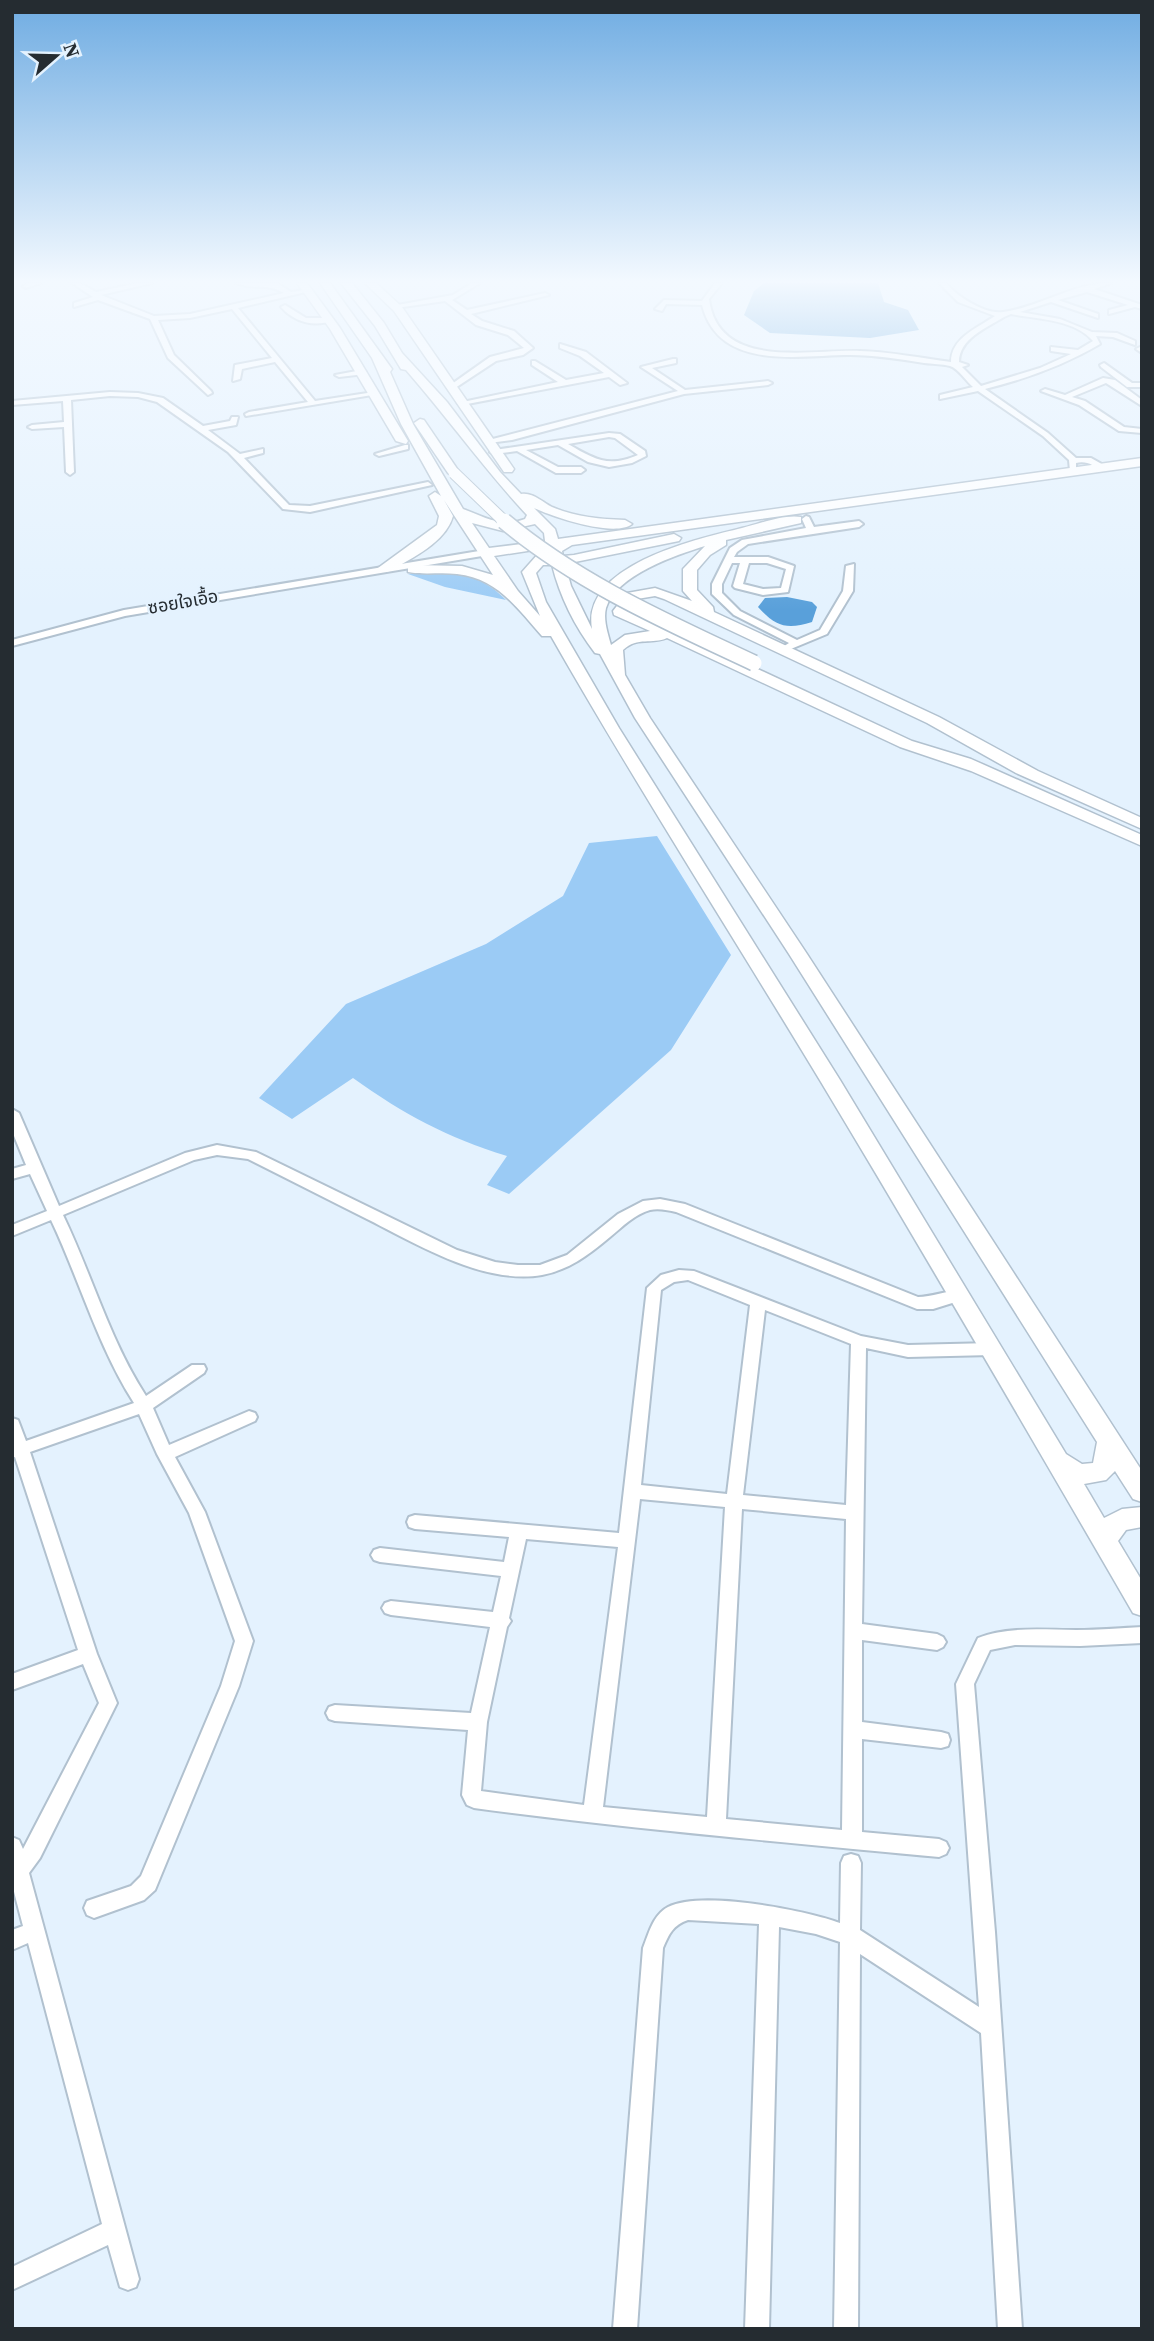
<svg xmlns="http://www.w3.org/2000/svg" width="1154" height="2341" font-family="'Source Serif 4','Noto Sans Thai',serif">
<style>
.green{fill:#9bcbf5}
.water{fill:#59a0da}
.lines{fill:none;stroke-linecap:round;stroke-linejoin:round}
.minor-casing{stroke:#b1c1cf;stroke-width:4}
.primary-casing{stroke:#b1c1cf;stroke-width:3}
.minor{fill:#fff;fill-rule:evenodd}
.primary{fill:#fff;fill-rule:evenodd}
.primary-bridge-far1-casing{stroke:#b1c1cf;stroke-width:13;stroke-linecap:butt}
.primary-bridge-casing{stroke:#b1c1cf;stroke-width:18;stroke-linecap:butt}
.primary-bridge-far1{stroke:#fff;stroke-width:11}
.primary-bridge{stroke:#fff;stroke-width:15}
.labels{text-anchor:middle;stroke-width:5;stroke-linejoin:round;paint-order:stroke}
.far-street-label{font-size:18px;fill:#252c31;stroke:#e4f2fe}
</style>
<rect width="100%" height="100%" fill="#e4f2fe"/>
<g class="green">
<path d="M445 573C471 575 487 581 506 600L445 587 408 574Z"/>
<path d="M657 836 731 955 671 1050 509 1194 487 1185 507 1156C446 1137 405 1115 353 1078L292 1119 259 1098 346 1004 486 944 563 896 589 843Z"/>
</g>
<g class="water">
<path d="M764 283H878L884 302 908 310 919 330 870 338 770 333 744 315 754 291Z"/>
<path d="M787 597 812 602 817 607 812 622C787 630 776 627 758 607L765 598Z"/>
</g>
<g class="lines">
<defs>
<g id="minor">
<path d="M29 283H41L26 288 23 286Z"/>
<path d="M72 283H80L96 292 138 283H152L101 295 154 316 190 314 284 293C265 282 255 291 236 283H277L291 292 310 289V291L238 308 315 401 374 392 378 394 246 416 245 414 249 412 308 402 275 362 242 369 240 379 233 381 235 365 272 358 232 309 190 318 158 320 174 355 211 391 212 393 208 395 168 358 150 319 98 300 74 307V303L93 297Z"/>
<path d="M472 283H480L452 300 467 310 545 293 549 295 471 314 482 321 514 331 533 348 523 355 496 361 452 390H449V386L490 357 524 348 508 335 476 325 445 301 396 308 392 306 453 295Z"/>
<path d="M715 283H722L709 299C718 371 810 349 860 351 891 352 921 358 951 362 951 338 977 328 995 316L958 302 939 283H946C956 296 986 315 1003 312 1040 307 1073 283 1111 283L1094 289 1142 305V309L1135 307 1109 314V310L1128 305 1087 292 1058 300 1098 314V318L1051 302 1020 312 1060 319 1092 332 1117 333 1135 341V345L1113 337 1096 336 1100 344C1064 365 1026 379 985 389L1048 433 1076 458H1091L1107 467 1103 470C1093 466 1087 460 1076 463V471H1070L1069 460 1043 436 978 391 940 399V395L973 387C967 382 958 368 950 366 942 364 932 364 924 363 899 359 875 355 850 355 799 355 719 372 702 305L666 304 662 311 655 309 664 300 702 301ZM1011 314C1036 319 1075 319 1093 341L1078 350 1051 347V351L1071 354 1040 368 981 386 962 367 968 365 959 362C959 339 986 328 1004 317Z"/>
<path d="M285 305 306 318H329L333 320C315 328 294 322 281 307Z"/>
<path d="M560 344 586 352 627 383 620 385 609 377 462 405 458 403 558 382 532 365V361H535L566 380 604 373 580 356 560 348Z"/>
<path d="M1140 347H1142V353L1136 349Z"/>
<path d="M673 359H676V363L652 368 685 390 768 381 772 383 768 385 684 394 512 440 489 443 485 441 678 391 641 367Z"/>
<path d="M1104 363 1132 383H1142V387H1127L1101 367 1100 365Z"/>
<path d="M362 370 366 372 365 374 339 377 335 375Z"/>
<path d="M1103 378 1115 380 1142 400V406L1106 383 1072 397 1085 401 1124 427 1142 429V433L1119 431 1079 405 1041 391 1045 389 1065 395Z"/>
<path d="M110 392 138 393 163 398 203 426 230 421 232 417H238L236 425 208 430 240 454 263 449V453L244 458 289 505 310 506 428 482 432 485 310 512 283 509 228 452 157 402 138 397 110 396 71 400 74 472 70 475 66 472 64 427 32 429 28 427 32 425 64 422 63 401 12 405V401Z"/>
<path d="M609 433 620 434 645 451 646 456 632 463 609 467 588 462 558 445 526 450 558 467H581L585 470 581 473H556L517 451 494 454 490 452 494 450ZM609 437 615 438 638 455C608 468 594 459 568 444Z"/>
<path d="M405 445H408V449L379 456 375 454Z"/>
<path d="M806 516 809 517 814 527 859 521 863 524 859 527 748 544 737 552 734 557H768L794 566 788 592 763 595 735 588 733 586 740 563H732L722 584V593L740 611 797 640 820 630 843 591 846 566 854 564 853 591 827 634 786 651 781 648 789 643 734 615 712 594V584L730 548 742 540 806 528 802 519ZM749 563H767L786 569 781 588 763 589 743 584Z"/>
<path d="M485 550 490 553 488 555 125 616 12 646V640L124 610Z"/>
<path d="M12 1109 19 1113 59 1206 185 1153 217 1145 256 1152 457 1250 495 1262 518 1265H540L567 1255 618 1214 643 1201 660 1199 685 1204 918 1297C933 1297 954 1288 965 1291L967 1295 965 1299 933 1309H917L676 1212C668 1210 658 1208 650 1210 635 1214 622 1227 610 1237 590 1254 569 1270 542 1275 483 1285 417 1244 367 1219 327 1199 288 1179 248 1159L217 1155 194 1160 63 1215C92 1275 110 1341 146 1396L192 1365H204L206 1369 204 1373 153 1408 169 1445 249 1411 255 1413 257 1417 255 1421 175 1457 205 1512 253 1641 239 1686 155 1890 144 1900 94 1918 87 1915 84 1908 87 1901 131 1886 141 1876 221 1686 235 1641 189 1513 157 1454 139 1414 30 1452 97 1654 117 1703 40 1858 29 1873 139 2279 136 2287 128 2290 120 2287 108 2245 12 2290V2267L102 2224 28 1943 12 1950V1930L23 1926 12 1884V1837L19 1840 23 1849 99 1703 83 1664 12 1690V1674L78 1650 15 1457 12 1458V1418L18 1420 26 1441 134 1403C98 1347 80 1281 51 1220L12 1236V1225L47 1211 30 1174 12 1179V1169L26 1165 12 1131Z"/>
<path d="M679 1270 694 1271 861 1336 908 1345 992 1343 997 1345 1000 1349 997 1353 992 1355 908 1357 866 1348 862 1624 937 1634 943 1637 946 1642 943 1647 937 1650 862 1640V1722L941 1732 948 1734 950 1740 948 1746 941 1748 862 1739V1832L939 1839 946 1842 949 1848 946 1854 939 1857C784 1842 629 1829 474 1808L467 1805 462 1795 468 1730 335 1721 329 1719 326 1713 329 1707 335 1705 471 1713 490 1627 391 1615 385 1613 382 1608 385 1603 391 1601 493 1612 501 1576 380 1562 374 1560 371 1555 374 1550 380 1548 504 1562 509 1537 415 1529 409 1527 407 1522 409 1517 415 1515 619 1533 647 1288 661 1275ZM688 1280 750 1305 727 1494 641 1485 661 1290 674 1282ZM765 1310 851 1344 846 1505 743 1495ZM640 1499 725 1507 707 1817 603 1807ZM742 1509 846 1519 842 1830 726 1819ZM526 1539 618 1547 584 1805 481 1791 487 1722 507 1627 511 1621 509 1618Z"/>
<path d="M1142 1627V1643L1080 1646 1015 1645 990 1650 974 1684 995 1932 1022 2329H998L981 2033 860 1954 858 2329H834L840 1942 816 1934 779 1927 769 2329H745L759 1924 688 1920C673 1925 669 1934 663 1948L637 2329H613L643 1948C649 1933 653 1915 668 1907 701 1890 805 1910 840 1923L841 1863 844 1856 851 1854 858 1856 861 1863 860 1930 979 2007 956 1684 978 1638C1009 1626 1043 1630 1076 1630 1098 1630 1120 1628 1142 1627Z"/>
</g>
<g id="primary">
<path d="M297 283H307L340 328 408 441 406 444 396 441 330 329Z"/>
<path d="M320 283H330L392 369 390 372 413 424 463 509C485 517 501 528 525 519L527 515C484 469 448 418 406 370L401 369 375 326 341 283H352L384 323 402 353 447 402 500 472 521 494C533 492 542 502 552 507 575 517 600 519 625 520L632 524C615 538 553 517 534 508L555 529 558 539 1142 458V466L572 545 562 551 563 556 574 555 674 534 681 538 679 541 565 564 571 586 592 629C581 565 697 539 742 528 759 524 784 514 801 517V523L726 540V545L710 555 697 570V590L713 607 714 612 939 717 1038 771 1142 818V829L1016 773 927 723 664 599 655 596 637 599 627 611 672 629 912 741 971 759 1142 835V846L971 771 900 747 667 638C652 645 638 636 623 650L625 675 650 718 807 954 1142 1471V1502L1133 1499 1115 1471 1106 1480 1084 1484 1104 1518 1122 1509 1142 1507V1527L1126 1530 1118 1541 1142 1581V1616L1133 1613C1031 1437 927 1258 821 1082 731 933 637 787 551 636H542C517 608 497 578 457 574 441 572 424 575 408 572V566L413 565 462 566 493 575 444 500 453 516C446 542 412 558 390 571L385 572 378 568 437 525 439 516 429 496 435 492 441 496 401 424 372 358ZM472 523 503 531 535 524 544 533 545 541 489 548ZM705 546 683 569V591L692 601 655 588 627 593 613 611 614 615 650 631 625 635 611 645C608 634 603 620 606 608 616 575 676 555 705 546ZM547 548 538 554 522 572 540 616 518 591 494 556ZM543 565H552C560 597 575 627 595 653L600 654 635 718 789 954 1097 1442 1093 1463 1082 1464 1066 1454 840 1080 619 728 546 602 536 573Z"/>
<path d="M365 283H376L402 307 514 469 512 472H504L394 311Z"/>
<path d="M420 419 424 420 460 473 458 476 454 477 448 473 414 423Z"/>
</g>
</defs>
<use href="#minor" class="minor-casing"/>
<use href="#primary" class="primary-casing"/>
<use href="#minor" class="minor"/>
<use href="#primary" class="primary"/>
<defs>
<path id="primary-bridge-far1" d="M454 473 506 523"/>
<path id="primary-bridge" d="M504 521C578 583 667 622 754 663"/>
</defs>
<use href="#primary-bridge-far1" class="primary-bridge-far1-casing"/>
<use href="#primary-bridge" class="primary-bridge-casing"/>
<use href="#primary-bridge-far1" class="primary-bridge-far1"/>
<use href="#primary-bridge" class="primary-bridge"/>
</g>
<linearGradient id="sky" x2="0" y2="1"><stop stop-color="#6face2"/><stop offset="0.46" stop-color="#f3f9ff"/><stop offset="1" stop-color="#f3f9ff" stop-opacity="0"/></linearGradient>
<rect width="1154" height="611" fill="url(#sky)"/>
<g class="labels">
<g class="far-street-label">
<text transform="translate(183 602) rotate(-10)" y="6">ซอยใจเอื้อ</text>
</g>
</g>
<rect width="1154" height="2341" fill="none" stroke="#252c31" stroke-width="28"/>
<g transform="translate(56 56) rotate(70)" stroke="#e4f2fe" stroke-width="5" paint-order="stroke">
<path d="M0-5L12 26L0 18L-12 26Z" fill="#252c31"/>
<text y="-10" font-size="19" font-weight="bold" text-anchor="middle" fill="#252c31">N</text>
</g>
</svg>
